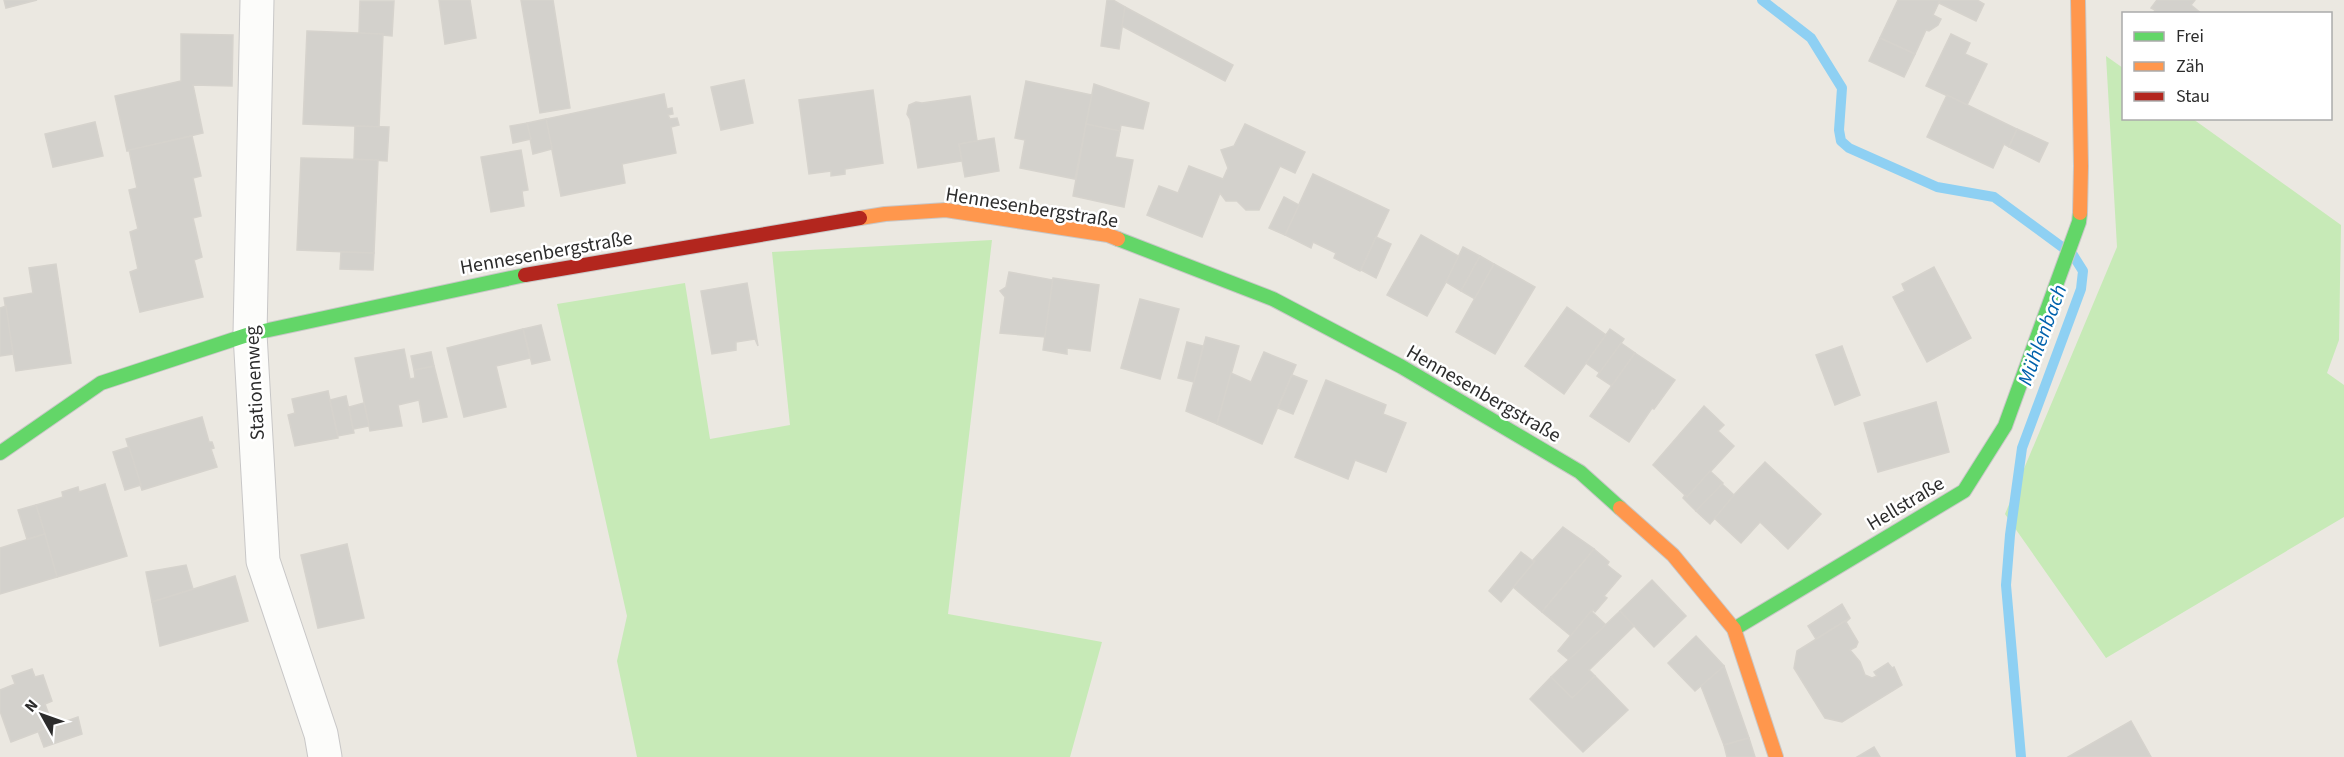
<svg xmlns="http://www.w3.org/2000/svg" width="2344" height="757" font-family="'Source Sans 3',sans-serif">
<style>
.grass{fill:#c7eab7}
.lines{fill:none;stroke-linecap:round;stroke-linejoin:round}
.stream{stroke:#8ed0f3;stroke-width:10}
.building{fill:#d3d1cc;stroke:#d6d3cd;stroke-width:1.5}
.street-casing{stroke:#c8c7c7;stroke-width:35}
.fast-casing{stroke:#c8c7c7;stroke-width:16}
.slow-casing{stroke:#c8c7c7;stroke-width:16}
.jam-casing{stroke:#c8c7c7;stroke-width:16}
.street{stroke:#fcfcfa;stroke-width:33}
.fast{stroke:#63d668;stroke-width:14}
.slow{stroke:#ff974d;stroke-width:14}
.jam{stroke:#b3261e;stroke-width:14}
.labels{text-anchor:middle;stroke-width:5;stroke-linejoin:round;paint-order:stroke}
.street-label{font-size:20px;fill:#2c2c2c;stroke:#fff}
.water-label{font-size:21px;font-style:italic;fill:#0062ac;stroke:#fff}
</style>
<rect width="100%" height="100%" fill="#ebe8e1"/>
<g class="grass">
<path d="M2106 56 2123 68 2124 118 2193 119 2341 225 2339 340 2327 373 2344 385V517L2106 658 2005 514 2117 247Z"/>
<path d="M992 240 948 614 1102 642 1070 757H637L617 661 627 616 557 304 685 283 710 439 790 425 772 252Z"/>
</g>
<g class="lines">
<path class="stream" d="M1762 0 1811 38 1842 88 1839 130 1841 141 1849 148 1937 187 1994 197 2073 255 2083 271 2081 289 2022 448 2010 535 2006 585 2021 757"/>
</g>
<g class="building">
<path d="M4 0H37L6 8Z"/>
<path d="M439 0H470L476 38 445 44Z"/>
<path d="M521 0H553L570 108 540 113Z"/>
<path d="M1107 0H1113L1125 7 1119 49 1101 46Z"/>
<path d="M1898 0H1940L1933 15 1941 19 1938 25 1929 31 1926 30 1915 54 1880 38Z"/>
<path d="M1940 0H1977L1984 4 1976 21 1939 3Z"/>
<path d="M2157 0H2195L2191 5 2202 14H2153L2155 10 2151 8Z"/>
<path d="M360 1H394L392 36 359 33Z"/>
<path d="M1125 7 1233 65 1225 81 1122 26Z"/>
<path d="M307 31 383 34 379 127 303 124Z"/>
<path d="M181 34 233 35 232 86 193 85 203 133 127 151 115 96 181 81Z"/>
<path d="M1951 34 1970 43 1965 54 1987 64 1967 105 1926 86Z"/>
<path d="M1880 38 1915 54 1904 77 1869 61Z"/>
<path d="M744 80 753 123 721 130 711 87Z"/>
<path d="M1026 81 1092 95 1075 179 1020 168 1025 140 1015 138Z"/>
<path d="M1094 84 1149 103 1143 129 1121 125 1120 131 1086 124Z"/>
<path d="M873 90 883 163 845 169V174L831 176V171L809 174 799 100Z"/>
<path d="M664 94 667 109 672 108 673 114 668 115 670 119 677 118 679 125 671 127 676 153 622 164 625 183 561 196 546 119Z"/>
<path d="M1947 95 2017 129 2009 147 2004 144 1993 168 1927 137Z"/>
<path d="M970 96 977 141 959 144 962 161 918 168 910 119 907 114 909 105 916 102 922 103Z"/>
<path d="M546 119 552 149 533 154 527 123Z"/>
<path d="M95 122 103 156 53 167 45 134Z"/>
<path d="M527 123 531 139 513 143 510 126Z"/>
<path d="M1086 124 1120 131 1115 157 1133 160 1124 207 1073 196Z"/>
<path d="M1245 124 1305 152 1295 173 1280 166 1259 210H1246L1237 201H1226L1220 193 1202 237 1147 215 1159 186 1178 193 1189 166 1223 179 1228 168 1221 150 1234 146Z"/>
<path d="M355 126 389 127 387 161 354 159Z"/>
<path d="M2017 129 2048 143 2039 162 2009 147Z"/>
<path d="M192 136 201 176 193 178 201 216 193 218 202 257 194 260 203 297 140 312 130 272 138 269 130 232 138 229 129 190 137 188 129 150Z"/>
<path d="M994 138 999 171 965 177 959 144Z"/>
<path d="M521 150 528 190 522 191 524 206 491 212 481 157Z"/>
<path d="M301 158 378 160 374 253 297 250Z"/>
<path d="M1313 174 1389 210 1360 271 1334 258 1336 253 1313 242 1311 248 1285 235Z"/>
<path d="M1284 197 1299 205 1285 235 1269 228Z"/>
<path d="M1421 235 1460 257 1427 316 1387 295Z"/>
<path d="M1376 237 1391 244 1376 278 1361 270Z"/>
<path d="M1463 247 1480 256 1461 291 1446 282Z"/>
<path d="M341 252 374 253 373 270 340 269Z"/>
<path d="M1480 256 1494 264 1475 299 1461 291Z"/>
<path d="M56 264 71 363 16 371 4 298 33 293 29 268Z"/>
<path d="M1494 264 1535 287 1495 354 1456 332Z"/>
<path d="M1934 267 1971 338 1927 362 1893 297 1905 291 1902 284Z"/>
<path d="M1009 272 1053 280 1045 337 1000 333 1005 297 1000 291 1006 287Z"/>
<path d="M1053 278 1099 285 1090 351 1067 348V354L1043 350Z"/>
<path d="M747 283 758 346 755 339 736 342V350L712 354 701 291Z"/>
<path d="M1140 299 1179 309 1160 379 1121 368Z"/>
<path d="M6 306 13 354 0 356V308Z"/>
<path d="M1567 307 1606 335 1564 394 1525 366Z"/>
<path d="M541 325 550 360 532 364 523 329Z"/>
<path d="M523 329 530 358 496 366 506 407 464 417 447 348Z"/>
<path d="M1610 329 1624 339 1600 373 1586 363Z"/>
<path d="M1206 337 1239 346 1217 424 1186 411Z"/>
<path d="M1187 342 1203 346 1194 382 1178 378Z"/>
<path d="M1621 343 1635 353 1612 386 1597 376Z"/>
<path d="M1842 346 1860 395 1835 405 1816 355Z"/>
<path d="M404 349 410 379 415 378 414 370 434 366 447 417 423 422 419 400 398 405 402 426 370 431 355 358Z"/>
<path d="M431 352 434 366 414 370 411 356Z"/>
<path d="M1264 352 1296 365 1262 444 1217 424 1231 373 1251 382Z"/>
<path d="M1635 353 1675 380 1654 409 1652 408 1629 442 1590 416Z"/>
<path d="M1292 375 1307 381 1293 414 1278 408Z"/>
<path d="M1326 380 1386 405 1383 414 1406 423 1386 472 1355 460 1348 479 1295 457Z"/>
<path d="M328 391 338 438 295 446 288 415 295 413 292 399Z"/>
<path d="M346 396 354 433 338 436 330 400Z"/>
<path d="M1936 402 1949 452 1878 472 1864 423Z"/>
<path d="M364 403 369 426 353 429 349 407Z"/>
<path d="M1704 406 1724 425 1718 431 1734 446 1687 497 1653 465Z"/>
<path d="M202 417 209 442H212L214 448 211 449 217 467 142 490 126 439Z"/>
<path d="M129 447 141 485 125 490 113 452Z"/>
<path d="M1765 462 1821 514 1788 549 1760 522 1741 543 1713 517Z"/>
<path d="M1710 471 1723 483 1696 511 1683 498 1685 495 1687 497Z"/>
<path d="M105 484 127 556 57 577 36 505 63 497 62 492 78 487 79 492Z"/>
<path d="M1722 484 1734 495 1710 524 1696 511Z"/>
<path d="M36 505 45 534 27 539 18 510Z"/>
<path d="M1563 527 1594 549 1542 612 1513 587 1535 561 1533 560Z"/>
<path d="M45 534 57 577 0 594V548Z"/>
<path d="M347 544 364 618 318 628 301 555Z"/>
<path d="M1594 549 1609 562 1607 565 1621 576 1604 596 1607 598 1595 612 1593 610 1571 636 1542 612Z"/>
<path d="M1521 552 1534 562 1501 602 1489 591Z"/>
<path d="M186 565 193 589 152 602 146 572Z"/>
<path d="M235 576 248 621 160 646 152 602Z"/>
<path d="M1652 580 1686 616 1654 647 1620 611Z"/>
<path d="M1842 604 1850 618 1816 639 1808 626Z"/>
<path d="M1591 611 1606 625 1569 660 1558 651Z"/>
<path d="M1620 611 1634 626 1589 670 1595 676 1572 698 1551 677Z"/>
<path d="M1850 618 1846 622 1858 642 1856 647 1850 650 1860 662 1865 675 1872 678 1877 676 1874 672 1888 663 1892 668 1894 667 1902 685 1842 722 1825 718 1794 668 1797 651Z"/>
<path d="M1696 636 1724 666 1695 691 1668 663Z"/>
<path d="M1724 666 1749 738 1724 745 1701 686Z"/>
<path d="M32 669 35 677 43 675 52 701 45 704 53 726 11 742 0 711V690L15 684 12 676Z"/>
<path d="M1595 676 1628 710 1583 752 1530 699 1551 677 1572 698Z"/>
<path d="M78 717 82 734 44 747 38 731Z"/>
<path d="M2131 721 2151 757H2068Z"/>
<path d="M1749 738 1755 757H1727L1724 745Z"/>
<path d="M1874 747 1880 757H1857Z"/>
</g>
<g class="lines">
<defs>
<path id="street" d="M257 0 250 334 263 561 321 734 325 757"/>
<g id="fast">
<path d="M1118 239 1273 299 1402 367 1580 472 1620 508"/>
<path d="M0 453 101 383 250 334 525 275"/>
<path d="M1734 629 1964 491 2005 426 2079 222 2080 213"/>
</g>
<g id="slow">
<path d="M2078 0 2081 166 2080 213"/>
<path d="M860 218 885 214 946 210 1108 235 1118 239"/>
<path d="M1620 508 1673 555 1734 629 1776 757"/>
</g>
<path id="jam" d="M525 275 860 218"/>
</defs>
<use href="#street" class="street-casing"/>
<use href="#fast" class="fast-casing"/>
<use href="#slow" class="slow-casing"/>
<use href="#jam" class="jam-casing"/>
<use href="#street" class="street"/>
<use href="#fast" class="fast"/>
<use href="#slow" class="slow"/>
<use href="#jam" class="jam"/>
</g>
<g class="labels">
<g class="street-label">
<text transform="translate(1032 207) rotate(9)" y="7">Hennesenbergstraße</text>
<text transform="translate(546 252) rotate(-10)" y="7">Hennesenbergstraße</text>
<text transform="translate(254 383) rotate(-93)" y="7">Stationenweg</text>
<text transform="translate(1484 393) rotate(30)" y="7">Hennesenbergstraße</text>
<text transform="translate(1905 503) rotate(-31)" y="7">Hellstraße</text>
</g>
<g class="water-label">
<text transform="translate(2042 335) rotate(-70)" y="7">Mühlenbach</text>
</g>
</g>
<rect x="2122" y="12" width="210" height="108" fill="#ffffff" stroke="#ababab" stroke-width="1.5"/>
<rect x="2134" y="32" width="30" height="9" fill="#63d668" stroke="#ababab" stroke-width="1.5"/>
<text x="2176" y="42" font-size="18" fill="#2c2c2c">Frei</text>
<rect x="2134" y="62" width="30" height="9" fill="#ff974d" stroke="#ababab" stroke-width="1.5"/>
<text x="2176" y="72" font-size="18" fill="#2c2c2c">Zäh</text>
<rect x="2134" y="92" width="30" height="9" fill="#b3261e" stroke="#ababab" stroke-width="1.5"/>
<text x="2176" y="102" font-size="18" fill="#2c2c2c">Stau</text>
<g transform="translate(42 715) rotate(310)" stroke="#ffffff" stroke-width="4.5" paint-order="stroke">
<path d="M0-4.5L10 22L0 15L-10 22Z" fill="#2c2c2c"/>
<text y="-9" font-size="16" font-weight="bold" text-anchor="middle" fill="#2c2c2c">N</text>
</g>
</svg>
